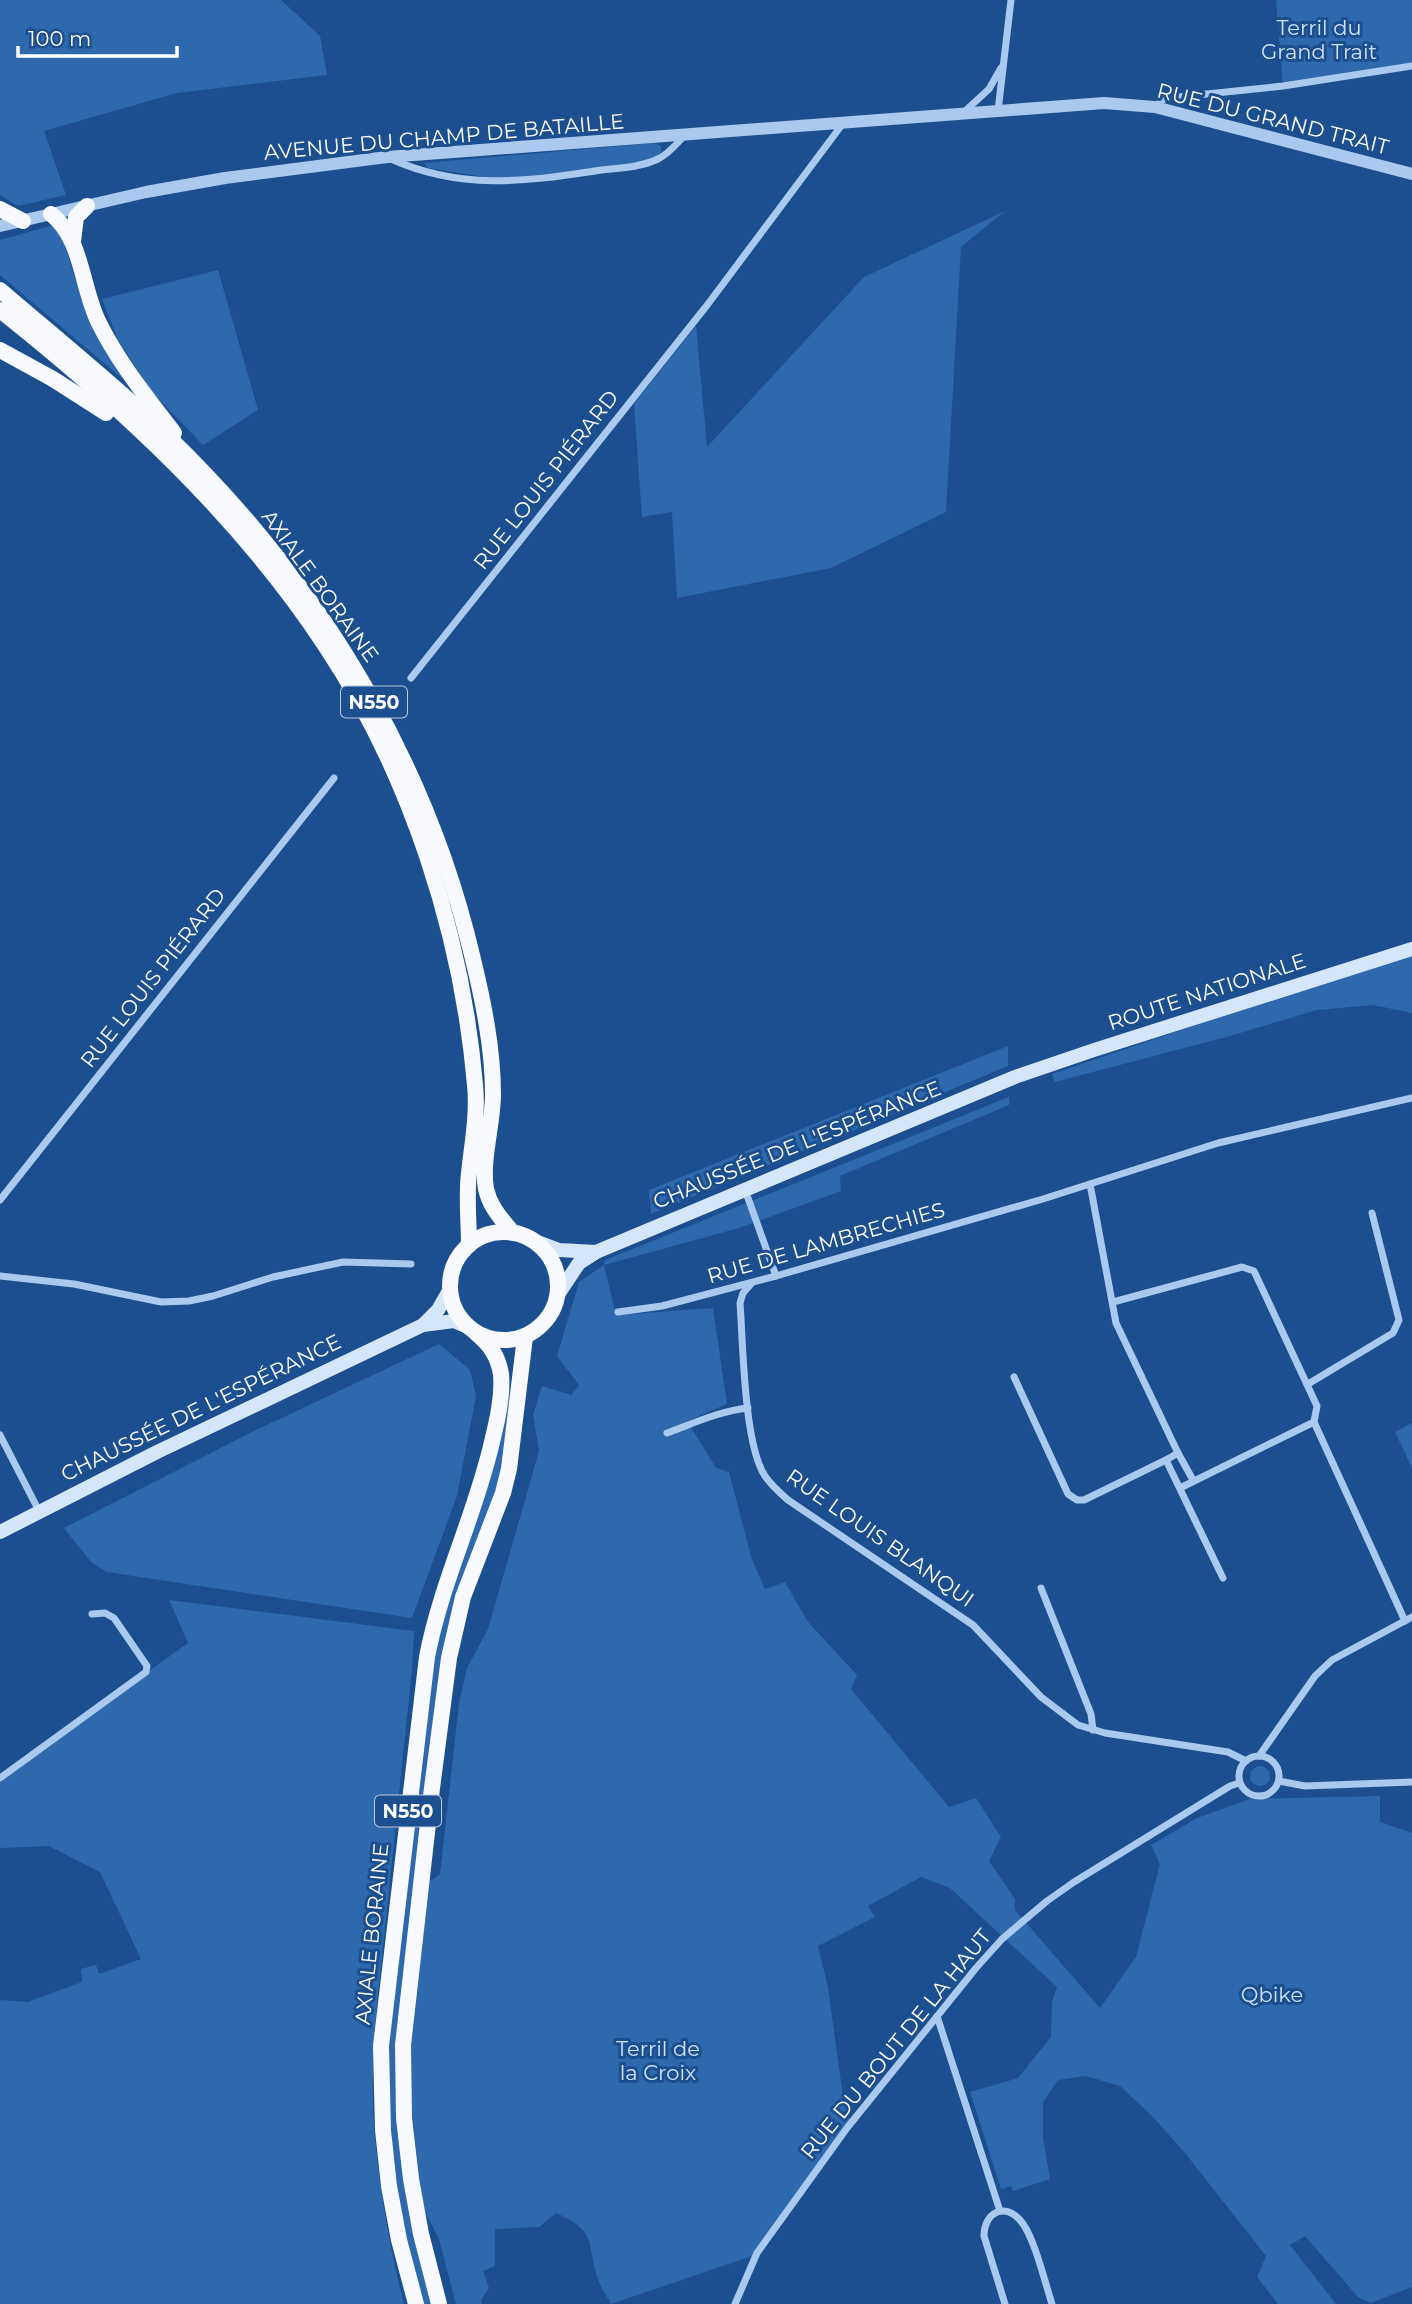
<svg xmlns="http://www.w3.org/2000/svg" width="1412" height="2304" font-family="Montserrat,sans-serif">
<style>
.green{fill:#2e69ad}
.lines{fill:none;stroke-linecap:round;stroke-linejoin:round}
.minor{stroke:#a9c9ee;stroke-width:7}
.tertiary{stroke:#a9c9ee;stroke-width:12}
.secondary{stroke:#d6e6fa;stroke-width:14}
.trunk{stroke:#f8faff;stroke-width:16}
.labels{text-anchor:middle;stroke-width:6;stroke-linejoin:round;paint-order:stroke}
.shield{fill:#1b4f8f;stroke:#bbcadd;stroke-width:2}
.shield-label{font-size:19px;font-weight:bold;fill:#fff}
.park-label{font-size:21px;fill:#cfe3fa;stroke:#1b4f8f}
.street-label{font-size:21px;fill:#fff;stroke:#1b4f8f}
</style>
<rect width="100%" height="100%" fill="#1b4f8f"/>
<g class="green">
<path d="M0 0H281L320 36 327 75 177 93 44 131 66 195 18 206 0 195Z"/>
<path d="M1276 0H1412V66L1283 86Z"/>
<path d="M654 143 661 146 662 154 643 162 504 180 428 168 424 163Z"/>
<path d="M1005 211 961 247 946 512 831 568 677 598 672 512 642 517 634 404 696 326 707 447 864 277Z"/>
<path d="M57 224C66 244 70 266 78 286 90 319 107 349 124 380L0 275V240Z"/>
<path d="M218 270 258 410 203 445 152 392 118 340 102 299Z"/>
<path d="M1412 956V1013L1373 1005 1317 1010 1230 1036 1055 1082 1052 1074 1291 993Z"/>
<path d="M1008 1046V1066L651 1214 649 1190Z"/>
<path d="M1009 1097V1105L840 1176 841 1191 739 1228 604 1265 616 1315 713 1308 727 1404 687 1421 716 1468 729 1472 752 1560 765 1589 785 1582 808 1622 857 1675 851 1689 949 1807 976 1798 1001 1837 989 1861 1015 1899V1910L1100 2008 1136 1957 1160 1864 1151 1845 1197 1818 1250 1799 1380 1796V1822L1412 1833V2287L1371 2303 1358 2297 1305 2236 1290 2245 1336 2304H1278L1257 2277 1266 2256 1185 2153 1152 2116 1120 2086 1086 2076 1058 2080 1043 2102V2138L1050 2179 1013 2191 1011 2186 1001 2189 970 2092 1018 2078 1051 2037 1052 2002 1057 1987 950 1888 921 1877 868 1906 875 1917 818 1946 828 1987 843 2097 852 2127 758 2254 611 2304C607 2296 601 2288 598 2279 586 2244 599 2232 556 2213L539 2227 495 2229V2266L483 2271 489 2288 481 2300 482 2304H456L439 2239 423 2208 413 2145 409 2051 429 1882 440 1874 459 1703 467 1668 488 1629 539 1451 533 1415 542 1386 571 1395 579 1385 557 1356 579 1282 604 1265 605 1260Z"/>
<path d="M439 1344 470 1370 476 1396 457 1496 412 1618 107 1572 91 1562 64 1528 254 1431Z"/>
<path d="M511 1379 506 1450 495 1496 465 1573 398 2086 433 2304H422C395 2207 385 2114 390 2013L436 1640 500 1442Z"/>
<path d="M1412 1423V1468L1395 1432Z"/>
<path d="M169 1600 414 1631 412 1670 377 2004C374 2040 372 2076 373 2112 377 2176 388 2242 404 2304H0V2000L28 2002 82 1982 81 1969 96 1965 99 1974 141 1959 100 1872 49 1846 0 1848V1778L188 1643Z"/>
<circle cx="1260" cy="1776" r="10"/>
</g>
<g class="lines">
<g class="minor">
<path d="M1156 107 1162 100 1168 98 1283 86 1412 66"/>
<path d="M998 111 1011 0"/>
<path d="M964 112 989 89 1001 68"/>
<path d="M391 159C460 190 523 182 595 171 616 168 639 168 658 159 669 154 677 143 686 134"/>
<path d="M411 678 708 304 844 122"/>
<path d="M1090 1184 1116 1323 1178 1453 1166 1460 1223 1578"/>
<path d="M743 1190 748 1198 776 1276"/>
<path d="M0 1200 334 778"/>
<path d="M0 1276 74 1284 161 1302 189 1301 213 1296 273 1277 343 1262 411 1264"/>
<path d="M751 1284 743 1293 740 1303C743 1343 744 1445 765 1476 771 1485 780 1493 788 1500L973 1625 1041 1697 1078 1725 1105 1733 1228 1752 1246 1761"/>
<path d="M1113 1302 1242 1267 1254 1271 1317 1406 1314 1422 1405 1621"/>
<path d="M618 1312 662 1306 776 1276 1043 1199 1218 1143 1412 1098"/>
<path d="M1014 1377 1068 1494 1077 1500H1084L1166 1460"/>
<path d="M1308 1384 1393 1333 1399 1320 1372 1213"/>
<path d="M667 1433C694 1423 720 1411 748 1408"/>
<path d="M0 1435 39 1511"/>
<path d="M1178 1453 1193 1480"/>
<path d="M1180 1488 1314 1422"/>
<path d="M1041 1588 1091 1714 1093 1730"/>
<circle cx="1259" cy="1776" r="20"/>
<path d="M1259 1756 1315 1676 1332 1660 1412 1617"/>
<path d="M0 1778 146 1672 147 1666 114 1618 105 1613 92 1614"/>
<path d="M1279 1781 1305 1786 1412 1782"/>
<path d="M937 2016 1000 2211"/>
<path d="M735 2304 757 2253 847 2128 976 1968 1002 1939 1047 1901 1074 1882 1230 1786 1239 1783"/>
<path d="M1005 2304 984 2236C984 2213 1004 2202 1020 2220 1034 2235 1045 2283 1052 2304"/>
</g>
<path class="tertiary" d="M0 226 146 192 225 178 387 157 1104 103 1155 107 1412 174"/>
<g class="secondary">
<path d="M535 1241 559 1250 596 1252"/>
<path d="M559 1293 579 1263 596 1252 1015 1077 1094 1050 1412 949"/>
<path d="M424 1324 438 1310 450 1289"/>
<path d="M0 1532 157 1452 423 1325 454 1321 468 1327"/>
</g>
<g class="trunk">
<path d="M0 209 23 221"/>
<path d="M51 214C82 238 81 285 98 321 118 362 146 396 174 433"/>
<path d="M73 241 76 217 87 206"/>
<path d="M0 290C70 350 142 407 205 474 334 609 429 774 472 955 483 1000 493 1048 493 1094 493 1124 481 1161 486 1189 490 1207 501 1218 512 1232"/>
<path d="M0 310C121 406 240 516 325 645 410 773 462 933 475 1085 478 1115 472 1144 469 1173 466 1197 469 1221 469 1245"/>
<path d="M0 350 53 379 106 413"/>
<circle cx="504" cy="1286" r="54"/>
<path d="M416 2304 399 2240 389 2186 383 2130 381 2046 427 1657C441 1583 475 1516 492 1442 497 1421 503 1396 501 1374 498 1356 490 1345 477 1334"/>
<path d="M439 2304 421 2234 411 2179 404 2118 403 2045 432 1788 449 1658 463 1597 503 1493 509 1469 525 1337"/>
</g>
</g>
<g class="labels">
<g class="shield">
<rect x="341" y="686.5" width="66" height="31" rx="5"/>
<rect x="375" y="1795.5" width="66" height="31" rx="5"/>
</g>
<g class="shield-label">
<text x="374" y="709">N550</text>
<text x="408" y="1818">N550</text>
</g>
<g class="park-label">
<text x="1319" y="35">Terril du<tspan x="1319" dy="24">Grand Trait</tspan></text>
<text x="1272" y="2002">Qbike</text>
<text x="658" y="2056">Terril de<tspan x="658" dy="24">la Croix</tspan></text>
</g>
<g class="street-label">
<text transform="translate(1273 119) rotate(14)" y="7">RUE DU GRAND TRAIT</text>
<text transform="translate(444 137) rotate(-5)" y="7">AVENUE DU CHAMP DE BATAILLE</text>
<text transform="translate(546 480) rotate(-52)" y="7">RUE LOUIS PIÉRARD</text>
<text transform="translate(320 586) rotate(54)" y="7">AXIALE BORAINE</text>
<text transform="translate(153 978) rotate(-52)" y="7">RUE LOUIS PIÉRARD</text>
<text transform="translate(1207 992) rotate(-18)" y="7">ROUTE NATIONALE</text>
<text transform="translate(797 1145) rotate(-22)" y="7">CHAUSSÉE DE L'ESPÉRANCE</text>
<text transform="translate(826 1243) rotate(-16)" y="7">RUE DE LAMBRECHIES</text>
<text transform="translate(201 1408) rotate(-26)" y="7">CHAUSSÉE DE L'ESPÉRANCE</text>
<text transform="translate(880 1538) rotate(35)" y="7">RUE LOUIS BLANQUI</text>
<text transform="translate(372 1934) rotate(-84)" y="7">AXIALE BORAINE</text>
<text transform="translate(896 2044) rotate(-51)" y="7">RUE DU BOUT DE LA HAUT</text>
</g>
</g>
<path d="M18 46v10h159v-10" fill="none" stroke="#ffffff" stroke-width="3.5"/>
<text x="28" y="46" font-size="21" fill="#ffffff" stroke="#1b4f8f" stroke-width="5" paint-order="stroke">100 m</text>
</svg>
